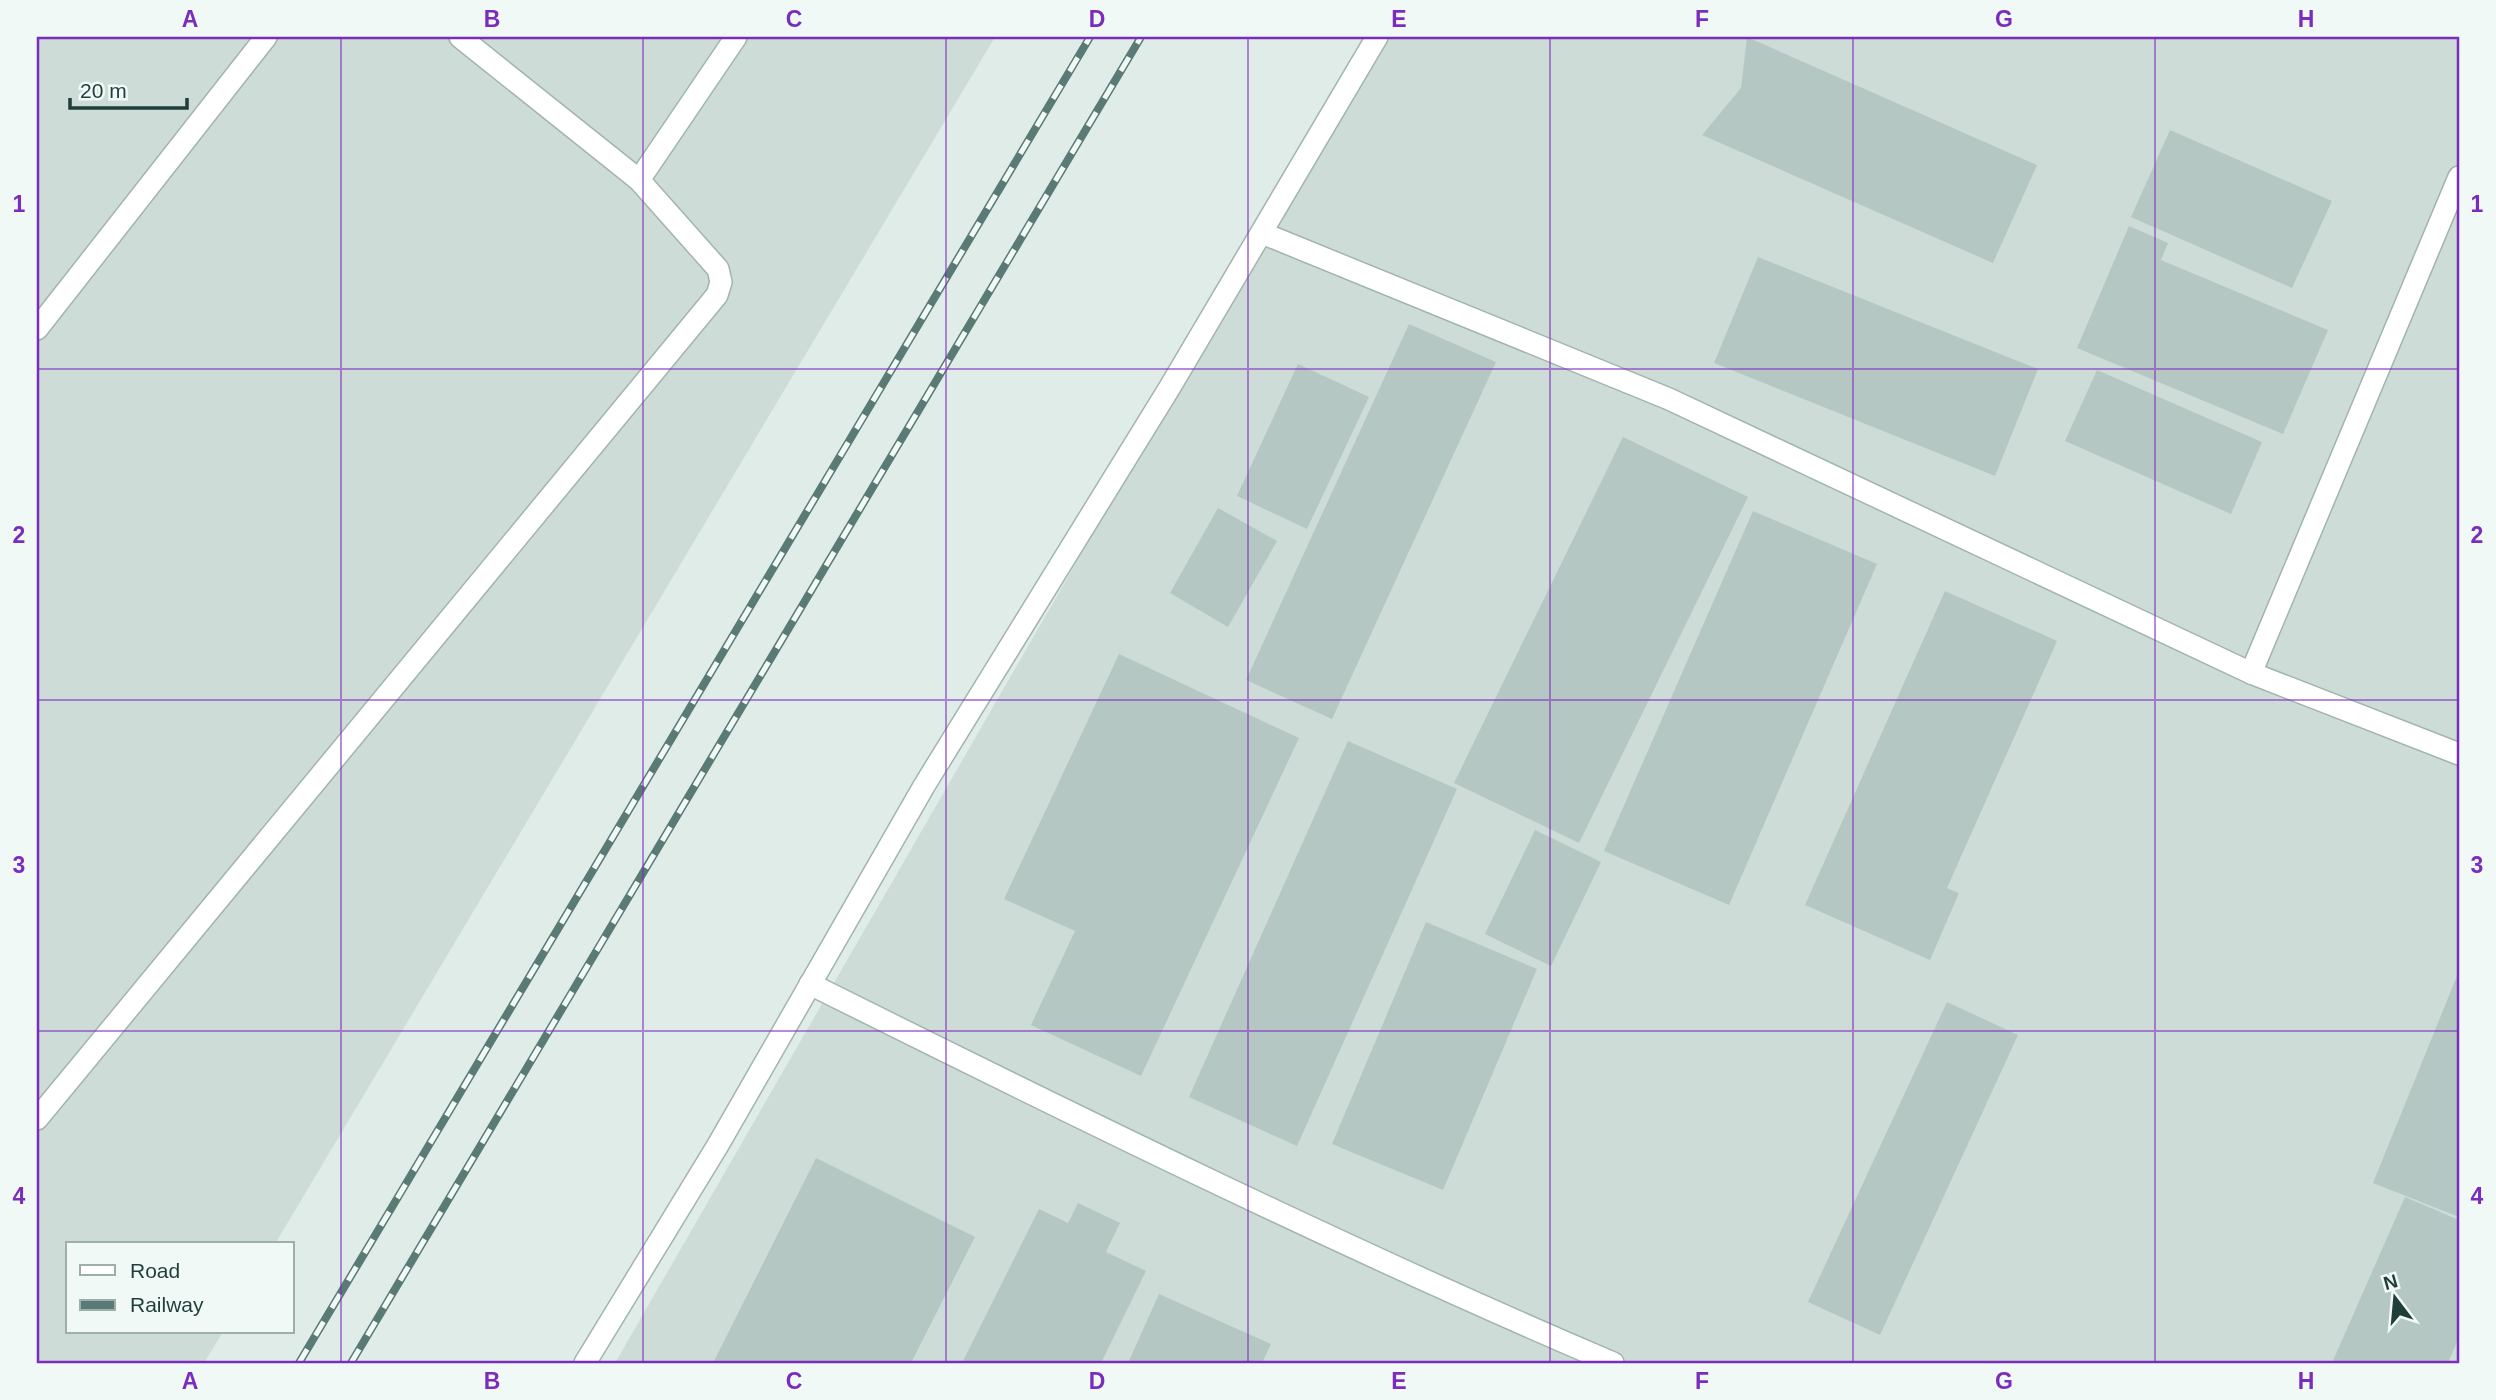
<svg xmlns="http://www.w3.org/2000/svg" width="2496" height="1400" font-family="Arial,sans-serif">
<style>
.built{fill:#cedcd7}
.building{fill:#b5c7c2}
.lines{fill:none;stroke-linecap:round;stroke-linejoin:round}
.minor-casing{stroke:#a2b4b0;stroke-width:24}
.minor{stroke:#fff;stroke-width:21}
.rail-casing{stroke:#597a75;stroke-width:8}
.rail{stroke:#f1f9f6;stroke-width:5;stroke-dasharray:16;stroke-linecap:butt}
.grid{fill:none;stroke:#7b2cbf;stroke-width:2;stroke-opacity:0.55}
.neatline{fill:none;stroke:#7b2cbf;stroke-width:2.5}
.grid-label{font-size:23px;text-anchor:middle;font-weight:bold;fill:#7b2cbf}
</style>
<rect width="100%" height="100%" fill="#e0ece8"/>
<g class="built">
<path d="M37 37H995L275 1244H68V1332H223L204 1363H37Z"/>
<path d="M1379 37H2459V1363H615Z"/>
</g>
<g class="building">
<path d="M1747 37 2037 165 1993 263 1702 135 1741 88Z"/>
<path d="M2170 130 2332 201 2292 288 2131 217Z"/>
<path d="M2129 226 2168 243 2161 260 2328 330 2283 434 2077 348Z"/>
<path d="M1758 257 2038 369 1995 476 1714 363Z"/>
<path d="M1409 324 1496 362 1332 719 1246 680Z"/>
<path d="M1298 364 1369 397 1307 529 1237 496Z"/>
<path d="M2097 370 2262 442 2231 514 2065 441Z"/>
<path d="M1623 437 1748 497 1579 843 1454 783Z"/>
<path d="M1218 508 1277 541 1228 627 1170 593Z"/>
<path d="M1753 511 1877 564 1729 905 1604 851Z"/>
<path d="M1945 591 2057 641 1947 888 1959 893 1930 960 1805 905Z"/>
<path d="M1119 654 1299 738 1141 1076 1031 1025 1075 931 1004 899Z"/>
<path d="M1348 741 1457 789 1297 1146 1189 1097Z"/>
<path d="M1535 830 1601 862 1551 966 1485 934Z"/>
<path d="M1426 922 1537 969 1443 1190 1332 1144Z"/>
<path d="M2459 971V1217L2373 1183Z"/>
<path d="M1947 1002 2018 1035 1880 1335 1808 1302Z"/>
<path d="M816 1158 975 1237 911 1363H713Z"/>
<path d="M2405 1197 2459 1220V1337L2448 1363H2332Z"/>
<path d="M1078 1203 1120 1223 1106 1252 1146 1271 1101 1363H962L1039 1209 1068 1223Z"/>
<path d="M1159 1294 1271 1344 1262 1363H1128Z"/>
</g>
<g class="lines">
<defs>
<g id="minor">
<path d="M639 180 736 37"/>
<path d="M1262 233 1669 399 2251 673 2459 754"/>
<path d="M37 329 266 37"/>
<path d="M2251 673 2459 177"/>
<path d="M810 984C1075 1116 1341 1247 1613 1363"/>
<path d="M37 1119 717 295 721 282 718 269 639 180 460 37"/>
<path d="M585 1363 718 1145 924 786 1170 387 1377 37"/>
</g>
</defs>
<use href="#minor" class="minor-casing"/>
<use href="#minor" class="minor"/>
<defs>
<g id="rail">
<path d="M299 1363 1090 37"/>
<path d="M351 1363 1141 37"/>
</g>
</defs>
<use href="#rail" class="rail-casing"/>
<use href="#rail" class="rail"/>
</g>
<path class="grid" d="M341 37V1363M643 37V1363M946 37V1363M1248 37V1363M1550 37V1363M1853 37V1363M2155 37V1363M37 369H2459M37 700H2459M37 1031H2459"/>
<rect width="2496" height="1400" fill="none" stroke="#f1f9f6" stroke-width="77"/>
<rect x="66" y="1242" width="228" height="91" fill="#f1f9f6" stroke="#9daeab" stroke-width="2"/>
<rect x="80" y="1265" width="35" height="10" fill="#ffffff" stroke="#9daeab" stroke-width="2"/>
<text x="130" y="1278" font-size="21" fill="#1f3e3a">Road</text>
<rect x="80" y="1300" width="35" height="10" fill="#597a75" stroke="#9daeab" stroke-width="2"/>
<text x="130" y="1312" font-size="21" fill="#1f3e3a">Railway</text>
<g transform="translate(2395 1298) rotate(344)" stroke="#f1f9f6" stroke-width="5" paint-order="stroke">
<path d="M0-5L12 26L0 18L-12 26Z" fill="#1f3e3a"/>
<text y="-10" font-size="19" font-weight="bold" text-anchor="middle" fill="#1f3e3a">N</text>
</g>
<path d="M70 98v10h117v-10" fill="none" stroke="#1f3e3a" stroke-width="3.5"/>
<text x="80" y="98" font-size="21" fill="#1f3e3a" stroke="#f1f9f6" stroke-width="5" paint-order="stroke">20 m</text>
<rect x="38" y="38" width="2420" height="1324" class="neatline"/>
<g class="grid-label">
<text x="190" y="27">A</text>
<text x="492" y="27">B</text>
<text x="794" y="27">C</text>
<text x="1097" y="27">D</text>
<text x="1399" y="27">E</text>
<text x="1702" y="27">F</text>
<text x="2004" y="27">G</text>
<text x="2306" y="27">H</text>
<text x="19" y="212">1</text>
<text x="2477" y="212">1</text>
<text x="19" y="543">2</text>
<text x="2477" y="543">2</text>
<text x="19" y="873">3</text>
<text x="2477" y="873">3</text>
<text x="19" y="1204">4</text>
<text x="2477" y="1204">4</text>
<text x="190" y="1389">A</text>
<text x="492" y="1389">B</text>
<text x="794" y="1389">C</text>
<text x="1097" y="1389">D</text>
<text x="1399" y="1389">E</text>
<text x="1702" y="1389">F</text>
<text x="2004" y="1389">G</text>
<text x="2306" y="1389">H</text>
</g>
</svg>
